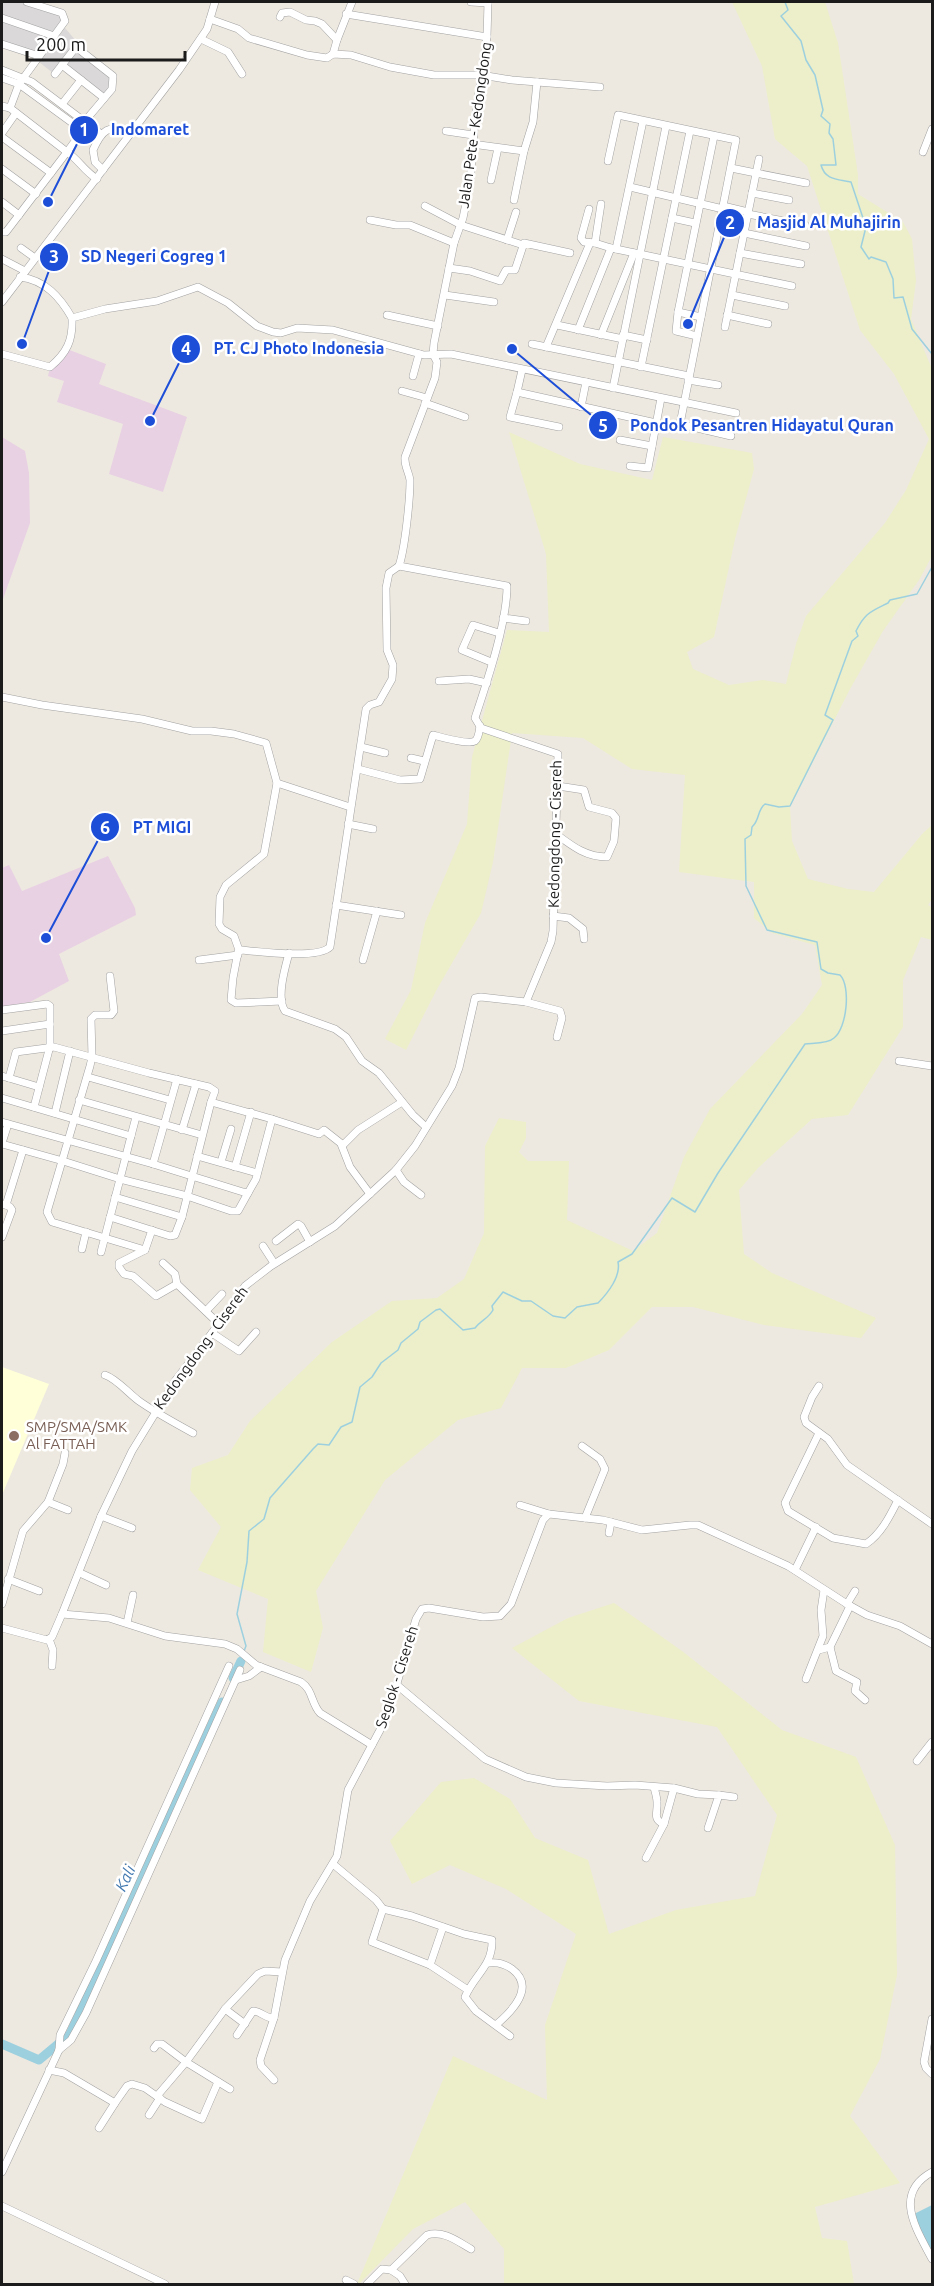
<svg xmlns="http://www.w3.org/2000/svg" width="934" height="2286" font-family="Ubuntu,sans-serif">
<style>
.residential{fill:#dad8d8}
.industrial{fill:#e8d1e3}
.education{fill:#ffffd8}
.farmland{fill:#ecefc9}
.water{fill:#9dd0df}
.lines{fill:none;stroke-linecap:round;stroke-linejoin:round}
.stream{stroke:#9dd0df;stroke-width:1.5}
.river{stroke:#9dd0df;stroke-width:9}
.minor-casing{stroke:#a2a2a2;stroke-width:8}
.minor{stroke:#fff;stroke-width:7}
.education-dot{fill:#8d6e63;stroke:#fff;stroke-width:2}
.labels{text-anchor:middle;stroke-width:5;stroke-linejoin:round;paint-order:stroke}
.street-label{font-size:15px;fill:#1b1b1b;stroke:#fff}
.education-label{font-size:15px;fill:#785e54;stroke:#fff;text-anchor:start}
.water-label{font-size:16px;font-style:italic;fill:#4379b0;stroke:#fff}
.leader{fill:none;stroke:#1d4ed8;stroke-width:2}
.callout-dot{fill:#1d4ed8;stroke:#fff;stroke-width:2}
.mark-label{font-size:18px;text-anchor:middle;font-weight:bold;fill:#fff}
.callout-label{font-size:16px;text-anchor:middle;font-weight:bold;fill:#1d4ed8;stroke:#fff;stroke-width:5;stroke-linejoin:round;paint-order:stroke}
</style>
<rect width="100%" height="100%" fill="#eee9e0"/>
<g class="residential">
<path d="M2 2H20L61 16 64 21 54 33 2 16Z"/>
<path d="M2 20 49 37 38 53 2 41Z"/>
<path d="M65 28 77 42 75 47 53 73 39 62Z"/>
<path d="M77 51 111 76V87L104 96 66 66Z"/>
</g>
<g class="industrial">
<path d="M67 349 106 364 99 384 187 417 163 492 109 474 123 424 57 402 64 381 48 376 50 367Z"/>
<path d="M2 437 25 451 29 473 30 523 2 602Z"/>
<path d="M108 856 135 908 136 915 59 954 69 981 30 1002 2 1007V868L9 865 22 891Z"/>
</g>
<path class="education" d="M2 1367 49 1384 2 1495Z"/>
<g class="farmland">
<path d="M732 2H825L838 43 858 175V194L903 222 912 239 916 281 911 319 932 369V556L919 580 883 631 850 689 790 807 792 841 808 879 848 889 874 892 923 833 932 825V899L928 905 932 908V940L921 937 903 980V1027L848 1115 812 1119 758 1168 739 1190 744 1254 772 1273 876 1318 861 1338 764 1325 693 1307H652L609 1350 566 1368H522L501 1408 458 1420 385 1480 316 1591 323 1628 311 1672 263 1652 268 1599 198 1570 221 1527 190 1490 192 1468 228 1455 250 1421 332 1342 392 1301 437 1298 464 1279 484 1233 485 1146 499 1118 526 1122V1138L519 1152 528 1161H569L567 1220 633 1251 657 1233 684 1157 710 1109 802 1014 822 985 815 945 772 933 754 918V882L679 872 685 775 632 769 583 738 512 733 493 862 481 913 437 989 406 1050 385 1039 411 990 425 923 467 824 472 757 507 630 549 632 546 554 509 432 580 464 652 480 663 437 752 453 754 469 735 539 714 637 687 652 693 669 729 685 763 680 786 684 796 644 806 616 885 523 906 490 929 439 894 374 860 330 807 166 775 139 762 66Z"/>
<path d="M614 1603 682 1651 782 1730 856 1757 895 1845 897 1975 880 2059 850 2116 900 2183 815 2207 822 2238 847 2241 854 2284H504V2249L465 2202 413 2229 359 2284H357L453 2056 547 2100 545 2025 576 1934 506 1889 450 1865 412 1884 390 1841 441 1782 474 1778 510 1799 535 1838 588 1860 609 1934 676 1910 755 1896 777 1815 717 1727 579 1701 512 1648 568 1618Z"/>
</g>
<path class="water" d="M932 2205V2252L912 2215Z"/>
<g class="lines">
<g class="stream">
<path d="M785 2 788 10 781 16 801 41 806 60 815 75 823 110 821 116 830 124 829 133 833 139 836 165H821C825 180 837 179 851 182L866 227 861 247 869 259 871 257 886 262 893 279 894 298 903 297 912 329 932 354"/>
<path d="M244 1651 246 1646 237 1614 247 1562 249 1531 264 1519 270 1498 313 1449 318 1444 329 1445 341 1427 352 1422 360 1387 372 1377 381 1363 398 1350 401 1343 418 1329 420 1322 436 1310 440 1309 463 1330 475 1328C481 1320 488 1319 493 1310L492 1306 503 1292 522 1301H531L553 1316 565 1318 577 1307 598 1303C608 1293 621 1276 618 1262L632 1254 672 1198 695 1212 718 1173 805 1044C813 1043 828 1044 834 1038 847 1028 851 986 840 975L828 973 821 969 817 942 767 930 746 886 745 839 751 835 752 827C760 820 757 810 765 804L779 807 790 806 833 720 825 715 852 641 858 636 856 631C865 613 870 612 888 603L890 600 917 594 932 567"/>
<path d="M241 1661 243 1656"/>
</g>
<g class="river">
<path d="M233 1678 241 1661"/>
<path d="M2 2044 39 2060 70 2034 222 1702"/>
</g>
<defs>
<g id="minor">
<path d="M471 2 488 3"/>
<path d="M346 14 487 37"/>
<path d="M280 17 282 13 290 12 306 20 315 21 322 24 337 40 333 54"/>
<path d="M2 18 54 36"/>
<path d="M210 19 238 29 249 38 307 55 327 58 333 54 351 55 390 67 434 75H481L512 80 600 87"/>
<path d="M201 39 228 52 242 74"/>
<path d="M337 40 352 2"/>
<path d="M2 44 39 56"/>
<path d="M62 65 104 98"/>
<path d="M2 70 32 82 101 134"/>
<path d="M55 74 76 47 113 76 112 89 85 121"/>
<path d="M2 78 19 84 97 141"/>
<path d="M62 104 81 80"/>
<path d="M2 106 10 108 19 84 65 21 62 13 27 2"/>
<path d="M446 131 473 135"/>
<path d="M2 133 16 113"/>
<path d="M2 137 51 173"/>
<path d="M75 141 67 152C79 160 84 171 97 179"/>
<path d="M472 144 524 151 533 122 537 82"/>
<path d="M923 152 932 129"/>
<path d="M608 161 618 115 736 140 680 424 731 436"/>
<path d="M731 168 806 183"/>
<path d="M2 169 36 194"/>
<path d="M103 170 95 162 93 150C102 130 108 124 129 133"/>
<path d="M491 180 498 148"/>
<path d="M630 187 723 209"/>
<path d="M752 193 789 200"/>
<path d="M514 200 524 151"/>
<path d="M2 202 19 215"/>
<path d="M425 206 461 225 523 245"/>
<path d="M723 206 748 212"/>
<path d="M589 209 581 238 584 242 595 243 611 248 792 286"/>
<path d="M748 214 805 225"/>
<path d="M672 218 695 223"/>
<path d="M370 220 396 225H410L454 243"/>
<path d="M2 232H6L67 152 10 108"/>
<path d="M744 233 806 246"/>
<path d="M507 240 516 212"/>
<path d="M595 243 601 204"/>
<path d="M21 248 35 258"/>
<path d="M616 249 643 121"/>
<path d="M740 253 801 264"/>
<path d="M2 259 25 271"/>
<path d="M449 268 470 271 500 281 506 270H515L524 243 570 253"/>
<path d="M20 277C45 280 60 297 72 318"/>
<path d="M445 295 494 302"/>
<path d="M732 295 785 306"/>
<path d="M2 302 179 70 207 29 215 2"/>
<path d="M678 312 676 331 697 336"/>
<path d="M387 315 438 326"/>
<path d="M727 315 768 324"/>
<path d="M701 317 678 312 714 136"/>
<path d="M557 325 623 339"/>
<path d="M725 327 759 159"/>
<path d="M578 330 611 248"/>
<path d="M601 335 634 253"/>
<path d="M623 335 647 340"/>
<path d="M532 344 689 376"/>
<path d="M546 347 590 243"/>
<path d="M2 354 50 367C67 353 73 340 72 318L105 309 157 301 198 287 228 303 257 326 273 332 281 333 297 328 333 330 424 355 451 354 736 413"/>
<path d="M641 367 690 131"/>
<path d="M413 376 419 354"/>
<path d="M688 380 718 385"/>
<path d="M613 388 666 126"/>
<path d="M402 391 427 398"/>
<path d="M517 392 522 370"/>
<path d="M425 403 465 417"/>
<path d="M581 407 586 382"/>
<path d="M559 427 510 417 517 392 656 423"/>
<path d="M620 440 652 446"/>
<path d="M630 466 648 468 661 398"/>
<path d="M503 618 526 621"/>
<path d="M491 662 462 650 473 625 499 633"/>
<path d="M439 681 469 679 487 683"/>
<path d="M2 697 42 705 142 719 192 731H211L234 734 266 743 277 783 264 854 226 885 220 897 219 924 222 929 234 936 239 950"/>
<path d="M361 747 385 753"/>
<path d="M411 758 424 761"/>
<path d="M358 769 400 780 420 779 433 735C441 737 468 745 475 741 479 738 479 731 480 726"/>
<path d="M277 783 350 807"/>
<path d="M348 824 373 829"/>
<path d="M556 834C572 846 586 857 607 857L614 841 616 818 612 813 589 807 584 790 558 786"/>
<path d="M336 905 401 915"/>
<path d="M553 916 569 918 583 929 584 939"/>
<path d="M289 953C285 968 276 998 285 1011L335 1029 346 1037 362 1061 379 1073 413 1115 426 1127"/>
<path d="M199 960 238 955"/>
<path d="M363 960 377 911"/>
<path d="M110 976 114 1011 111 1015H95L91 1019 92 1057 90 1066 47 1212 52 1222 145 1250"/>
<path d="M282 1001 236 1003 231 1000 233 978 238 952 242 950C260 952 318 959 330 947L366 709 370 705 379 702 392 679 393 665 387 650 386 588 389 573 399 566"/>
<path d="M526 1002 560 1011 562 1018 557 1037"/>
<path d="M2 1010 47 1004 50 1006V1046L34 1107"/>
<path d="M2 1031 50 1024"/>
<path d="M899 1061 932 1066"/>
<path d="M2 1076 39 1087"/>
<path d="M88 1077 170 1100"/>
<path d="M9 1078 16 1052 54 1047 149 1073 209 1087 215 1091 211 1102"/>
<path d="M2 1098 131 1136 120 1179 63 1161 2 1144"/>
<path d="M79 1100 202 1135"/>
<path d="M55 1113 70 1051"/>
<path d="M272 1119 319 1134 324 1130 343 1145 358 1130 402 1102"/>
<path d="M2 1122 153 1164 243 1192 248 1193 256 1179 272 1119 211 1102 182 1217 175 1235 170 1236 110 1217"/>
<path d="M182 1130 196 1084"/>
<path d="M131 1136 136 1117"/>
<path d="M2 1143 8 1124"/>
<path d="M341 1144 350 1167 370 1194"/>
<path d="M197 1156 257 1173"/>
<path d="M221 1162 231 1129"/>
<path d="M153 1164 177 1079"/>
<path d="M235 1167 251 1112"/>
<path d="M396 1170 404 1182 421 1195"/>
<path d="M115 1197 182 1217"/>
<path d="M2 1204 6 1205 23 1150"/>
<path d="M152 1230 145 1250 119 1263V1267L124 1274 133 1276 156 1296 177 1284 218 1323"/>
<path d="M2 1237 12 1210 10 1207 6 1205"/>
<path d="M276 1241 298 1224 301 1226 310 1242"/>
<path d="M263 1246 274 1263"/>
<path d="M82 1249 86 1232"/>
<path d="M101 1252 120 1179 187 1196 231 1211H238L248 1193"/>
<path d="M163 1263 175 1274 177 1284"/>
<path d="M206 1311 222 1294"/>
<path d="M212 1333 239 1351 256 1332"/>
<path d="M105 1375C117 1379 128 1393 139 1401 156 1413 175 1423 193 1433"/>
<path d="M819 1386 812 1397 804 1417 806 1423 828 1439 847 1465 932 1524"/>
<path d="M819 1433 785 1503 788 1511 833 1538 866 1544C881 1534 890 1516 898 1500"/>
<path d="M582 1446 600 1459 605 1469 585 1518"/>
<path d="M48 1502 68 1510"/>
<path d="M520 1505 549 1514"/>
<path d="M101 1516 132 1528"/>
<path d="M609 1533 611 1522"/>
<path d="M795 1570 816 1527"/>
<path d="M80 1573 106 1585"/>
<path d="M8 1579 39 1591"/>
<path d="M2 1604 23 1531 48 1502 63 1464 65 1453"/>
<path d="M847 1604 855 1591"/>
<path d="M62 1614 101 1516 132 1451 175 1381 212 1333 245 1286 271 1266 335 1226 396 1170 415 1146 452 1086 459 1068 475 998 481 997 526 1002 551 942 553 931 558 754 481 728 475 718C487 682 507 623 507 586L399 566C405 548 410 500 410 480 409 472 404 466 405 457L435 378 437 362 433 354 434 343 454 243 463 218 470 183 475 119 487 37 488 2"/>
<path d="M127 1623 133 1595"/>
<path d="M2 1628 47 1640 52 1637 62 1614 109 1618 165 1636 225 1644 237 1649 256 1665 301 1682C313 1690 311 1703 320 1713L372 1745 387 1717 416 1619 422 1609 429 1608 483 1617 500 1616 511 1604 543 1520 549 1514 603 1520 642 1530 690 1525H698L788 1566 847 1604 867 1615 900 1626 932 1644"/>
<path d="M49 1639 53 1650 52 1666"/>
<path d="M830 1647 850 1606"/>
<path d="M819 1650 830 1647 836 1671 857 1682 855 1691 865 1700"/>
<path d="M806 1679 823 1636 821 1610 824 1590"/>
<path d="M236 1680 249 1676 261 1667"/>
<path d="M397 1685 485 1759 526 1777 556 1783 607 1786 635 1785 674 1788 698 1794 719 1795 708 1828"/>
<path d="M917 1761 932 1742"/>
<path d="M654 1787C655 1792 657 1797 657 1802 658 1813 652 1819 664 1824"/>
<path d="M719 1795 734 1797"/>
<path d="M646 1858 664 1824 674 1788"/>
<path d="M333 1864 376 1900 383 1909 412 1916 464 1934 492 1940C493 1966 474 1975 465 1997L476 2011 510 2036"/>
<path d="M383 1909 372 1942 430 1965 468 1990"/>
<path d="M489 1963C497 1962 505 1964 512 1969 536 1987 512 2011 497 2024"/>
<path d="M430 1965 443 1927"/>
<path d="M225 2009 258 1974 265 1971 282 1972"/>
<path d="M274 2018 260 2060 261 2066 274 2080"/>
<path d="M932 2019 924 2062 926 2068 932 2074"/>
<path d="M237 2035 253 2011C261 2011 266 2019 274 2018L285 1960 310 1901 337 1856 348 1790 372 1745"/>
<path d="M154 2048 157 2044H162L186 2062 230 2089"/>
<path d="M59 2050 71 2040 86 2013 240 1670"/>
<path d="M49 2070 64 2073 115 2103"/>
<path d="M157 2096 186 2062 225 2009 245 2024"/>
<path d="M149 2115 160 2098"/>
<path d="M99 2128 115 2103 127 2086 132 2084 145 2088 165 2102 202 2119 218 2082"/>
<path d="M2 2172 59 2050 60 2035 96 1961 229 1666"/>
<path d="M932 2172C892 2194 917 2230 932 2259"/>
<path d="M2 2206 165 2284"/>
<path d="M391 2270 400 2276 405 2284"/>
<path d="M346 2280 354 2284"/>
<path d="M367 2284 382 2269 391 2270 427 2235C443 2230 457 2241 471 2249"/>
</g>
</defs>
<use href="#minor" class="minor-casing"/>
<use href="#minor" class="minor"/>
</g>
<circle class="education-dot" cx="14" cy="1436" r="6"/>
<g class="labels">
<g class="street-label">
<text transform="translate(475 125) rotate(-82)" y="5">Jalan Pete - Kedongdong</text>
<text transform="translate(555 834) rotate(-89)" y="5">Kedongdong - Cisereh</text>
<text transform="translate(201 1348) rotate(-54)" y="5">Kedongdong - Cisereh</text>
<text transform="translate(397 1677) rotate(-72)" y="5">Seglok - Cisereh</text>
</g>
<g class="education-label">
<text x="26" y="1432">SMP/SMA/SMK<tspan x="26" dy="17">Al FATTAH</tspan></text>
</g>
<g class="water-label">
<text transform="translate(125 1878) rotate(-65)" y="6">Kali</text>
</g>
</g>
<path class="leader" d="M48 202L84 130M688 324L730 223M22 344L54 257M150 421L186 349M512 349L603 425M46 938L105 827"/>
<g class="callout-dot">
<circle cx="48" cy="202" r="6"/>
<circle cx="688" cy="324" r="6"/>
<circle cx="22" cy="344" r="6"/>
<circle cx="150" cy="421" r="6"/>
<circle cx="512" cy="349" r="6"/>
<circle cx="46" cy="938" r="6"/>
<circle cx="84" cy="130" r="15"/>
<circle cx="730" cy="223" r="15"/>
<circle cx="54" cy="257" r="15"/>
<circle cx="186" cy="349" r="15"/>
<circle cx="603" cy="425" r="15"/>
<circle cx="105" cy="827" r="15"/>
</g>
<g class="mark-label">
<text x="84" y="136">1</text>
<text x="730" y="229">2</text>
<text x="54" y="263">3</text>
<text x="186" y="355">4</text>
<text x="603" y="432">5</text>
<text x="105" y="834">6</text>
</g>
<g class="callout-label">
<text x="150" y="135">Indomaret</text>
<text x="829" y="228">Masjid Al Muhajirin</text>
<text x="154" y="262">SD Negeri Cogreg 1</text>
<text x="299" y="354">PT. CJ Photo Indonesia</text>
<text x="762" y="431">Pondok Pesantren Hidayatul Quran</text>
<text x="162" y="833">PT MIGI</text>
</g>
<rect width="934" height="2286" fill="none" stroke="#1b1b1b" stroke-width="6"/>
<path d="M27 51v9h158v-9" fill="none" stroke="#1b1b1b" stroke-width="3"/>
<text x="36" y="51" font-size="18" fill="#1b1b1b" stroke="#ffffff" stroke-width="4.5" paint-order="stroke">200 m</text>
</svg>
